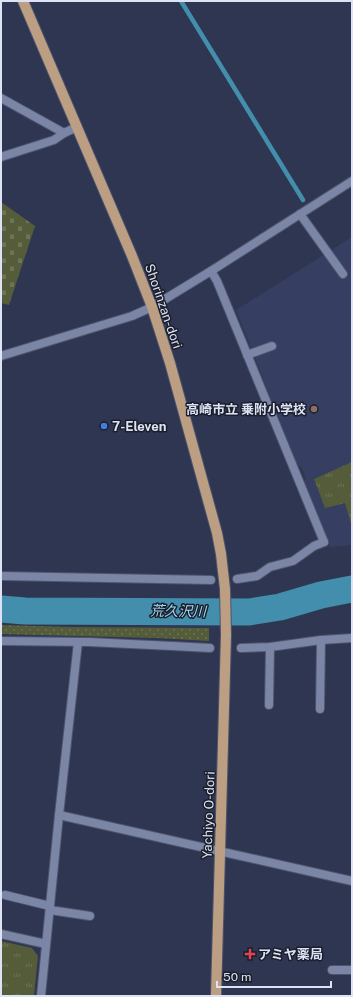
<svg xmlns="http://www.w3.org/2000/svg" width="353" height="997" font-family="'Public Sans','Noto Sans JP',sans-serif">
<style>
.built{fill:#363f61}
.grass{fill:url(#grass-dots)}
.cemetery{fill:url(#cemetery-stones)}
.park{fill:url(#park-tufts)}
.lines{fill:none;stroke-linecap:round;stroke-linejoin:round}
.stream{stroke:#428eac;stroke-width:4.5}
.river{stroke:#428eac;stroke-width:27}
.service-casing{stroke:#4e546c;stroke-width:10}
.minor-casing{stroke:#4e546c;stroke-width:10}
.primary-casing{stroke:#4e546c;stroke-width:12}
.service{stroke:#7b85a5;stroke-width:8}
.minor{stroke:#7b85a5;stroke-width:8}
.primary{stroke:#bc9f83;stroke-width:10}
.education-dot{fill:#8d6e63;stroke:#1b1e2b;stroke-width:1.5}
.shop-dot{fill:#3f7fe0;stroke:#1b1e2b;stroke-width:1.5}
.health-dot{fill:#e0444e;stroke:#1b1e2b;stroke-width:1.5}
.labels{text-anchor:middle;stroke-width:3;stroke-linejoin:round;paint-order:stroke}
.street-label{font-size:13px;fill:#dde3f5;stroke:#1b1e2b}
.poi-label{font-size:13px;font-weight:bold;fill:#dde3f5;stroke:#1b1e2b;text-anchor:start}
.water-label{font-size:14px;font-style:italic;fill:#9fdbf4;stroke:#1b1e2b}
</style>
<defs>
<pattern id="grass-dots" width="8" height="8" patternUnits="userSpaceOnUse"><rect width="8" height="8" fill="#555c39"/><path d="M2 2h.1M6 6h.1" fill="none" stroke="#6d7356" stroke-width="1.8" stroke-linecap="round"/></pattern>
<pattern id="cemetery-stones" width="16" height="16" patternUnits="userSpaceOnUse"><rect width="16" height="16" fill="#555c39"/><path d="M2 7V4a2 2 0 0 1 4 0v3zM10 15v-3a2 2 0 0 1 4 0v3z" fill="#6d7356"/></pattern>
<pattern id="park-tufts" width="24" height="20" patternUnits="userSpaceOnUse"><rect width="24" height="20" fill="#555c39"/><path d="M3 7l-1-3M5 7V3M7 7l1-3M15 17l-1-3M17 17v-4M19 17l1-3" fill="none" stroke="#6d7356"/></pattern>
</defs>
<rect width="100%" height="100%" fill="#2f3652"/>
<path class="built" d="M352 237V545L330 547 304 482 306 478 301 467 297 465 236 310Z"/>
<path class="grass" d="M1 625 71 627 209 628V641L157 638 1 634Z"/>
<path class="cemetery" d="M1 202 35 226 9 305 1 303Z"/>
<g class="park">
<path d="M352 462V527L345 503 325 508 314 479Z"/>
<path d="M1 941 32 948 38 956 34 996H1Z"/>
</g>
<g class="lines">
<path class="stream" d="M181 1 303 200"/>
<path class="river" d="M1 609 25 611 249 612 280 607 321 595 352 589"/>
<defs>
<g id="service">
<path d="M300 214 343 274"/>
<path d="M247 355 272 346"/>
<path d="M1 576 211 580"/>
<path d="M237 579 257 576 270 567 293 561 314 546 324 542"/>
<path d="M172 646 210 648"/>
<path d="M241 648 270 647 321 640 320 709"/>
<path d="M269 705 270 647"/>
<path d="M5 895 50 906"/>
<path d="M50 910 90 916"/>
<path d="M332 970H352"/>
</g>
<g id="minor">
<path d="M1 98 64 133"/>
<path d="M1 157 54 140 64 133 77 127"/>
<path d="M211 271 217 281 324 542"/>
<path d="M1 356 132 316 152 307 211 271 352 181"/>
<path d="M321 640 352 638"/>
<path d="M1 641 89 642 172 646"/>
<path d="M59 815 352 881"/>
<path d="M1 934 46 944"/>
<path d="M41 996 59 815 78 642"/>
</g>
<path id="primary" d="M23 1 132 256 152 307 170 363 217 533 221 554 225 589 226 635 216 996"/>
</defs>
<use href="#service" class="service-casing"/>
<use href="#minor" class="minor-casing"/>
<use href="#primary" class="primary-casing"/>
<use href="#service" class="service"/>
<use href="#minor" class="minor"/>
<use href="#primary" class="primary"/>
</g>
<circle class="education-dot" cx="314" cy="409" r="4"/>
<circle class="shop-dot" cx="104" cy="426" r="4"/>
<path class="health-dot" d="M248 948h4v4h4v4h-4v4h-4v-4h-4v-4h4z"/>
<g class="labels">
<g class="street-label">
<text transform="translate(164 306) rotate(71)" y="5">Shorinzan-dori</text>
<text transform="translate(208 815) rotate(-88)" y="5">Yachiyo O-dori</text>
</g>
<g class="poi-label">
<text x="306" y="414" text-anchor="end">高崎市立 乗附小学校</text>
<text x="112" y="431">7-Eleven</text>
<text x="258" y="959">アミヤ薬局</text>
</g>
<g class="water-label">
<text transform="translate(178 611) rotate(1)" y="5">荒久沢川</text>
</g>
</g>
<rect width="353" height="997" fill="none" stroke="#dde3f5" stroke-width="4"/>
<path d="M217 981v6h114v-6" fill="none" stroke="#dde3f5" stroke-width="2"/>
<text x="223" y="981" font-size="12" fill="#dde3f5" stroke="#1b1e2b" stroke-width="3" paint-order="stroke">50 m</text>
</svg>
